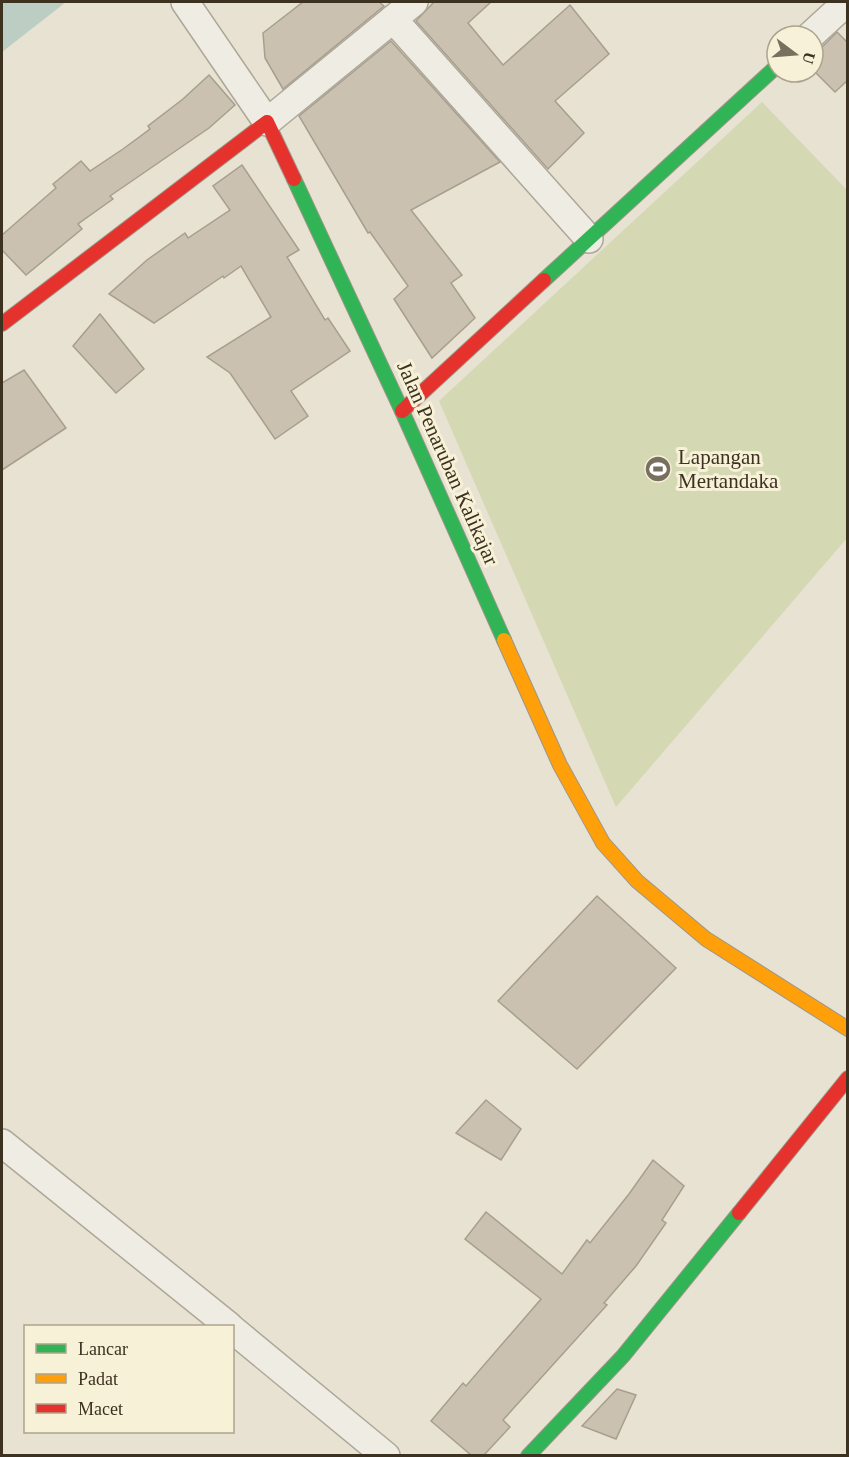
<svg xmlns="http://www.w3.org/2000/svg" width="849" height="1457" font-family="'Times New Roman',serif">
<style>
.green{fill:#d4d8b3}
.water{fill:#bccdc4}
.building{fill:#cbc1b1;stroke:#a89e8f;stroke-width:1.5}
.lines{fill:none;stroke-linecap:round;stroke-linejoin:round}
.street-casing{stroke:#ada799;stroke-width:30}
.fast-casing{stroke:#9c968a;stroke-width:16}
.slow-casing{stroke:#9c968a;stroke-width:16}
.jam-casing{stroke:#9c968a;stroke-width:16}
.street{stroke:#efece3;stroke-width:27}
.fast{stroke:#30b455;stroke-width:14}
.slow{stroke:#ff9f0a;stroke-width:14}
.jam{stroke:#e5322d;stroke-width:14}
.labels{text-anchor:middle;stroke-width:6;stroke-linejoin:round;paint-order:stroke}
.poi-label{font-size:21px;fill:#3d3120;stroke:#f7f1d8;text-anchor:start}
.street-label{font-size:21px;fill:#3d3120;stroke:#f7f1d8}
</style>
<rect width="100%" height="100%" fill="#e7e2d1"/>
<path class="green" d="M762 102 847 190V538L616 807 439 401Z"/>
<path class="water" d="M2 2H66L2 52Z"/>
<g class="building">
<path d="M303 2H379L384 6 283 89 265 58 263 33Z"/>
<path d="M434 2H491L468 23 503 65 570 5 609 54 555 101 584 133 548 169 416 21Z"/>
<path d="M837 32 848 43V80L835 92 813 70V51L821 48Z"/>
<path d="M391 41 500 162 411 210 462 275 451 283 475 318 432 358 394 299 408 286 370 232 368 233 299 116Z"/>
<path d="M209 75 235 105 209 128 110 196 113 199 78 224 82 229 26 275 2 250V235L56 188 53 184 81 161 90 171 123 149 150 129 148 126 183 99Z"/>
<path d="M242 165 299 250 287 257 325 320 328 318 350 351 291 391 308 416 275 439 230 373 207 357 271 317 241 266 224 278 223 276 154 323 109 294 147 260 185 233 188 238 230 210 213 186Z"/>
<path d="M100 314 144 369 116 393 73 346Z"/>
<path d="M24 370 66 428 2 470V383Z"/>
<path d="M597 896 676 968 577 1069 498 1001Z"/>
<path d="M486 1100 521 1129 501 1160 456 1133Z"/>
<path d="M653 1160 684 1186 662 1220 666 1223 636 1266 604 1303 607 1305 503 1420 510 1427 484 1455H471L431 1421 463 1383 466 1386 541 1299 465 1239 486 1212 562 1274 587 1240 590 1243 629 1194Z"/>
<path d="M617 1389 636 1395 616 1439 582 1426Z"/>
</g>
<g class="lines">
<defs>
<g id="street">
<path d="M185 2 267 122 414 2"/>
<path d="M393 19 589 239"/>
<path d="M810 36 847 2"/>
<path d="M2 1143 229 1326"/>
<path d="M232 1329 386 1456"/>
</g>
<g id="fast">
<path d="M294 179 402 411 504 640"/>
<path d="M544 280 777 66"/>
<path d="M528 1456 623 1356 739 1213"/>
</g>
<path id="slow" d="M504 640 560 765 603 843 637 881 706 939 848 1029"/>
<g id="jam">
<path d="M2 324 267 122 294 179"/>
<path d="M402 411 544 280"/>
<path d="M739 1213 848 1078"/>
</g>
</defs>
<use href="#street" class="street-casing"/>
<use href="#fast" class="fast-casing"/>
<use href="#slow" class="slow-casing"/>
<use href="#jam" class="jam-casing"/>
<use href="#street" class="street"/>
<use href="#fast" class="fast"/>
<use href="#slow" class="slow"/>
<use href="#jam" class="jam"/>
</g>
<defs>
<symbol id="stadium-disc" viewBox="-11 -11 22 22"><circle r="9.5" fill="#786f5e" stroke="#f7f1d8"/><path d="M0-5a6.5 5 0 1 0 0 10a6.5 5 0 1 0 0-10ZM-3.5-1.8h7v3.6h-7Z" fill="#fff"/></symbol>
</defs>
<g fill-rule="evenodd">
<use href="#stadium-disc" x="643" y="454" width="30" height="30"/>
</g>
<g class="labels">
<g class="poi-label">
<text x="678" y="464">Lapangan<tspan x="678" dy="24">Mertandaka</tspan></text>
</g>
<g class="street-label">
<text transform="translate(448 463) rotate(66)" y="7">Jalan Penaruban Kalikajar</text>
</g>
</g>
<rect width="849" height="1457" fill="none" stroke="#3d3120" stroke-width="6"/>
<rect x="24" y="1325" width="210" height="108" fill="#f7f1d8" stroke="#ada48e" stroke-width="1.5"/>
<rect x="36" y="1344" width="30" height="9" fill="#30b455" stroke="#ada48e" stroke-width="1.5"/>
<text x="78" y="1355" font-size="18" fill="#3d3120">Lancar</text>
<rect x="36" y="1374" width="30" height="9" fill="#ff9f0a" stroke="#ada48e" stroke-width="1.5"/>
<text x="78" y="1385" font-size="18" fill="#3d3120">Padat</text>
<rect x="36" y="1404" width="30" height="9" fill="#e5322d" stroke="#ada48e" stroke-width="1.5"/>
<text x="78" y="1415" font-size="18" fill="#3d3120">Macet</text>
<g transform="translate(795 54) rotate(106)"><circle r="28" fill="#f7f1d8" stroke="#ada48e" stroke-width="1.5"/>
<path d="M0-4.5L10 22L0 15L-10 22Z" fill="#786f5e"/>
<text y="-9" font-size="16" font-weight="bold" text-anchor="middle" fill="#3d3120">U</text>
</g>
</svg>
